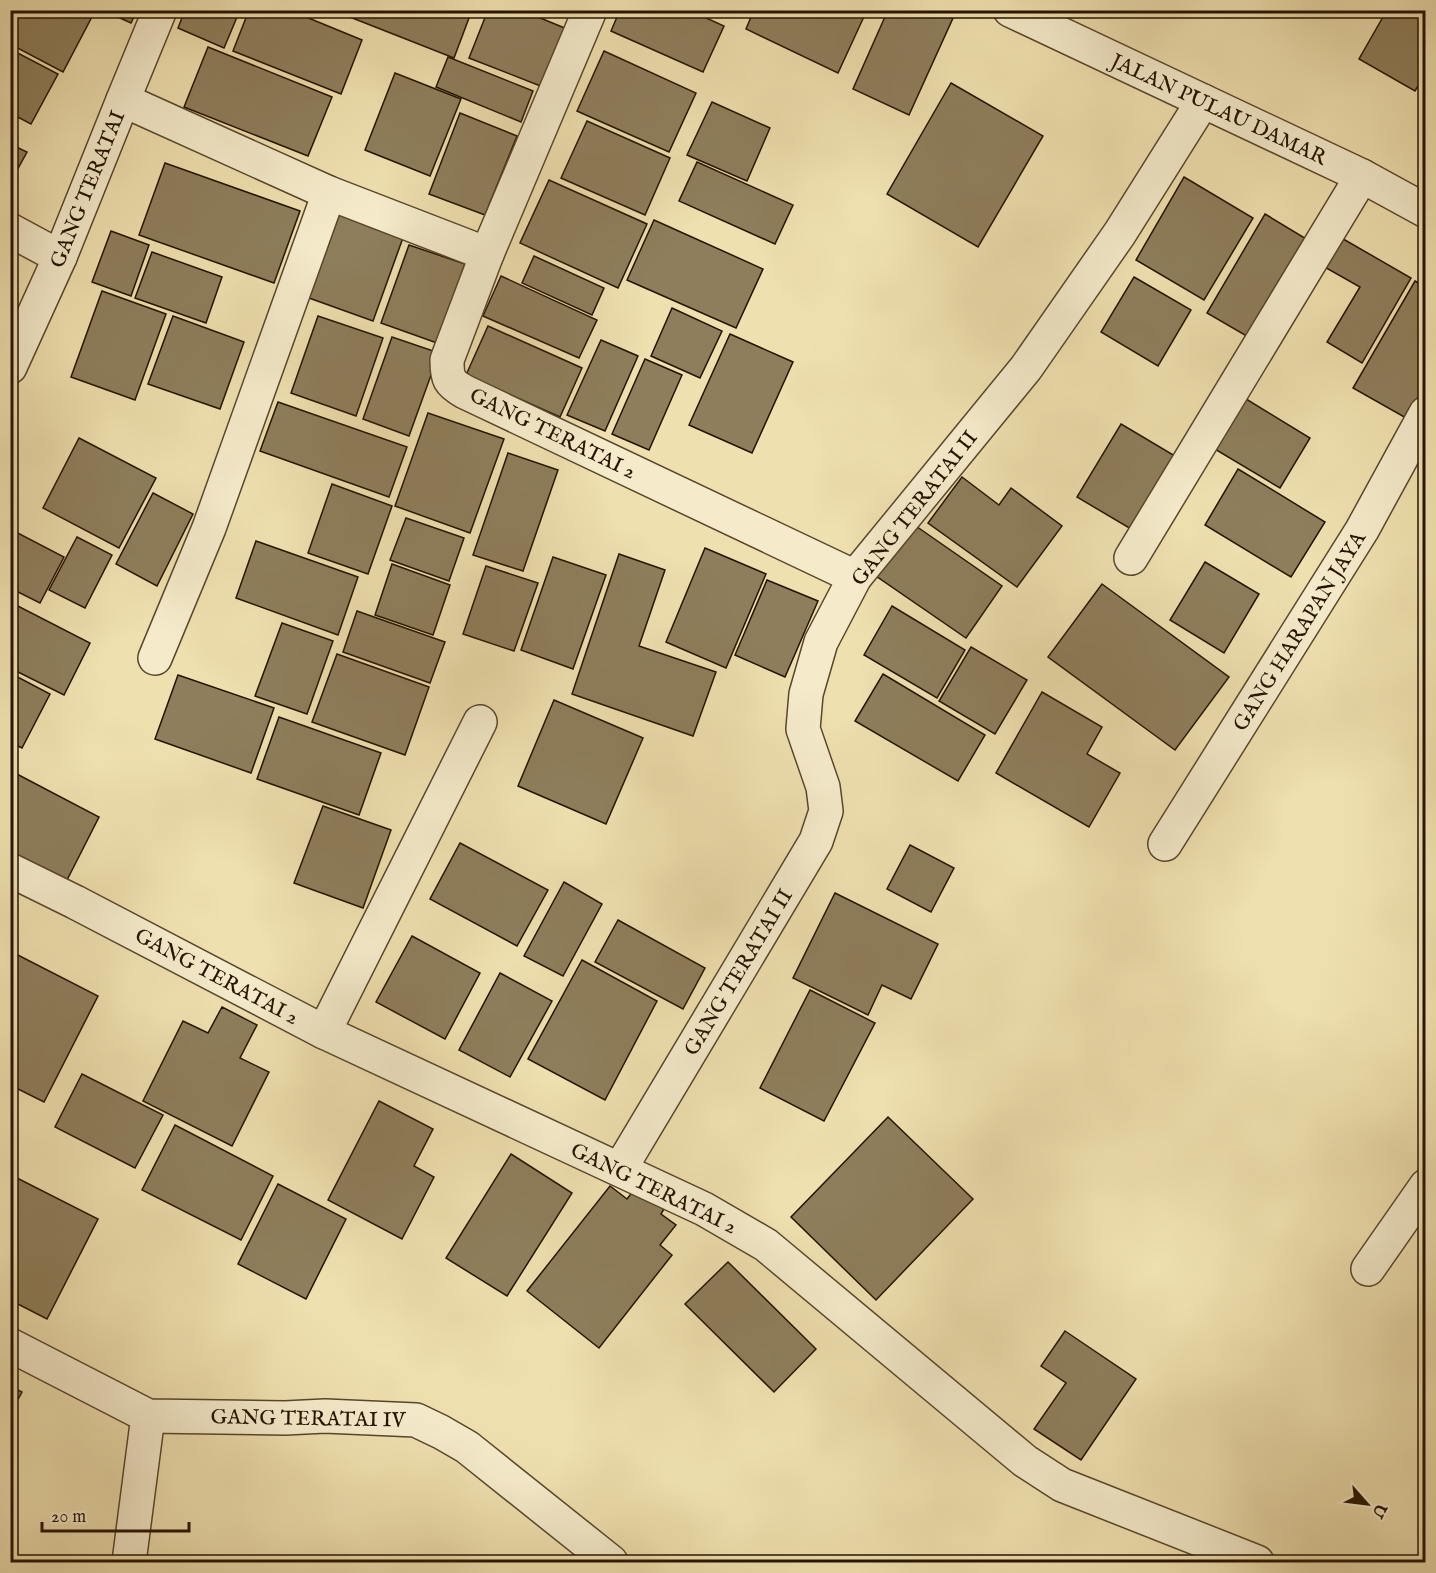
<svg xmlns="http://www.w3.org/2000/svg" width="1436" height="1573" font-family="'IM FELL English',serif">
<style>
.building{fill:#8e7e5b;stroke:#251300;stroke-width:1.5}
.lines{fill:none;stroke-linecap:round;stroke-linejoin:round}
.minor-casing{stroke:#58462c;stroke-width:36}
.tertiary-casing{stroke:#58462c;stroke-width:36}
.minor{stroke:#f5ebcb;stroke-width:33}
.tertiary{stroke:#f5ebcb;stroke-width:33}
.labels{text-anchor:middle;stroke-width:4.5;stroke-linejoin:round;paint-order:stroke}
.street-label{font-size:21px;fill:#251300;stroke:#f5ebcb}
</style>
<rect width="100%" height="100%" fill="#efe0af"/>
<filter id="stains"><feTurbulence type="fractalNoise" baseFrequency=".00333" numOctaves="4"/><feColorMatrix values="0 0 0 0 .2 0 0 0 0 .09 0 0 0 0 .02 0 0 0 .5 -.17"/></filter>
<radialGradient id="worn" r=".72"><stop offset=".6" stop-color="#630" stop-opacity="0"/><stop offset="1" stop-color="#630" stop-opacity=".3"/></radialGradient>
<g class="building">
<path d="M10 10H93L95 11 63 72 10 44Z"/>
<path d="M102 10H137L131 23Z"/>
<path d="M185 10H240L224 48 178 28Z"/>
<path d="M249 10H289L362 40 341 94 233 51Z"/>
<path d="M332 10H472L454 58Z"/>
<path d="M488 10H521L567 29 543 87 469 58Z"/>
<path d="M553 10H574L571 19Z"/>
<path d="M620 10H689L724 26 703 72 611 31Z"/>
<path d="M754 10H867L838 73 746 29Z"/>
<path d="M888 10H937L953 18 909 115 853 89Z"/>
<path d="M1387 10H1426V73L1415 91 1359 59Z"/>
<path d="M208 47 332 97 308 156 184 107Z"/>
<path d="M10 49 58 74 31 124 10 113Z"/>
<path d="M604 51 696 93 669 152 577 111Z"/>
<path d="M448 57 533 91 521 122 436 87Z"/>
<path d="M395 73 461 99 430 176 365 150Z"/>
<path d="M951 83 1043 136 978 247 887 194Z"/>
<path d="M712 102 770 128 747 181 687 155Z"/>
<path d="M460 113 517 136 485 215 429 194Z"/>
<path d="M587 121 670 158 645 215 561 178Z"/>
<path d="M10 144 27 152 10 183Z"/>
<path d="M697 162 793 205 775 244 679 201Z"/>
<path d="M165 163 300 211 274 283 139 235Z"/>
<path d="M1184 177 1253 218 1204 300 1136 260Z"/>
<path d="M549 180 647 224 618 288 520 243Z"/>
<path d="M339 213 404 235 373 321 309 298Z"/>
<path d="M1265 214 1308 240 1250 338 1207 313Z"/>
<path d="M654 220 763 269 736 328 627 280Z"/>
<path d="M111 231 149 245 131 296 92 282Z"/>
<path d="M1338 236 1411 278 1362 363 1327 342 1360 287 1321 265Z"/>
<path d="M409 245 465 264 437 343 381 323Z"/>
<path d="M152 252 222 277 206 323 135 298Z"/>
<path d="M534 256 604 288 592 315 522 283Z"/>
<path d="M501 276 597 320 579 358 483 316Z"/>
<path d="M1134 277 1191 310 1158 366 1101 332Z"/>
<path d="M1415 281 1426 287V384L1406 418 1353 388Z"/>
<path d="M102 291 166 314 135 400 71 377Z"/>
<path d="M672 308 722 331 700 378 651 356Z"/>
<path d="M173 316 244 342 220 409 148 384Z"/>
<path d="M318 316 383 338 356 416 291 393Z"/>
<path d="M488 326 582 368 560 417 466 375Z"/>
<path d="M730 334 793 362 752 453 689 425Z"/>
<path d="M392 337 439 353 409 436 363 419Z"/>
<path d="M601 340 638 356 605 431 567 415Z"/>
<path d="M645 359 682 375 649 450 612 434Z"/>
<path d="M1238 394 1310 438 1280 488 1208 445Z"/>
<path d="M278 402 407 447 389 497 260 451Z"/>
<path d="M428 413 504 439 470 533 395 506Z"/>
<path d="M1121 424 1175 456 1131 529 1077 497Z"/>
<path d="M79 438 156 478 119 548 43 508Z"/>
<path d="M508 453 558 470 523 571 473 555Z"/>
<path d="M1238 469 1325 522 1291 577 1205 525Z"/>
<path d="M962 477 999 505 1011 488 1062 526 1017 587 928 523Z"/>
<path d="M332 484 392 506 368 574 308 553Z"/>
<path d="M153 493 193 514 157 586 116 564Z"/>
<path d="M406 518 464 538 449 581 390 560Z"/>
<path d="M913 524 1002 586 966 638 876 576Z"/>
<path d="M10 529 64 557 40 603 10 588Z"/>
<path d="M77 537 112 555 85 608 49 590Z"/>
<path d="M256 541 358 577 338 635 236 598Z"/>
<path d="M705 548 766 574 726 668 666 642Z"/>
<path d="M619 554 665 570 639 646 716 672 693 736 572 694Z"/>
<path d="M553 557 606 575 573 669 521 650Z"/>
<path d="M1205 562 1259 594 1224 653 1170 620Z"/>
<path d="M392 564 450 585 433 635 375 615Z"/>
<path d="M486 566 538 583 514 651 463 634Z"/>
<path d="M767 580 818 601 785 677 735 655Z"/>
<path d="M1102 584 1229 677 1175 750 1048 657Z"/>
<path d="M10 602 90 643 64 695 10 668Z"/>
<path d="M892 606 965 650 937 698 864 655Z"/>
<path d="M357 611 445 642 430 683 343 652Z"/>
<path d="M282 623 333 641 307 714 255 696Z"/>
<path d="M971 647 1027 680 995 734 939 701Z"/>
<path d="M337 654 429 687 405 755 312 722Z"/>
<path d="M10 673 50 694 22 748 10 742Z"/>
<path d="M883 674 985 735 958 781 855 721Z"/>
<path d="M178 675 274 708 251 773 155 739Z"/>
<path d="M1042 692 1102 727 1087 754 1120 773 1089 827 996 773Z"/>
<path d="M554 700 643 738 606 824 518 786Z"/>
<path d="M279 717 381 753 359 815 257 779Z"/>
<path d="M13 772 99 817 66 882 10 854V778Z"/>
<path d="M323 806 391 830 363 908 294 883Z"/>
<path d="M460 843 548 890 517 946 430 899Z"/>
<path d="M910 845 954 868 931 912 887 889Z"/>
<path d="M564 882 602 904 563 976 524 956Z"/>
<path d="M835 893 938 944 911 999 882 985 868 1015 793 978Z"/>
<path d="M618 920 705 968 683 1009 595 962Z"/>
<path d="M412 936 480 973 445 1039 376 1002Z"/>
<path d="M10 951 98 996 44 1102 10 1085Z"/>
<path d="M582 960 657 1001 605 1100 528 1059Z"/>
<path d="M500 973 552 1001 510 1077 459 1050Z"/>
<path d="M810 990 875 1023 824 1121 760 1088Z"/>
<path d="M222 1007 257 1025 240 1058 269 1072 232 1146 143 1101 183 1021 208 1033Z"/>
<path d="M82 1074 163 1115 135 1168 55 1127Z"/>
<path d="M379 1101 433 1129 414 1166 434 1177 402 1239 328 1200Z"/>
<path d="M888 1117 973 1199 876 1300 791 1217Z"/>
<path d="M175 1125 273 1176 241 1240 142 1190Z"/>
<path d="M511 1154 572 1193 507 1296 446 1258Z"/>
<path d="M15 1177 98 1219 47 1319 10 1300V1187Z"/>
<path d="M640 1182 667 1204 661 1214 676 1225 660 1245 672 1255 599 1348 527 1291 610 1186 627 1199Z"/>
<path d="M278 1184 346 1219 306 1299 238 1264Z"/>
<path d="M728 1262 816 1349 774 1392 685 1304Z"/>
<path d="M1065 1331 1136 1379 1081 1460 1034 1429 1066 1383 1041 1366Z"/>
<path d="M10 1386 22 1392 10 1414Z"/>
</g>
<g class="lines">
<defs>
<g id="minor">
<path d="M590 10 487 254 447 360C447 379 449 383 465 392L855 577"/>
<path d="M123 100 329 193 487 254"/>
<path d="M10 230 60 257"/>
<path d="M10 367 60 257 123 100 160 10"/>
<path d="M1131 558 1362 176"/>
<path d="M155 658 209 528 329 193"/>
<path d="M1165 844 1362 530 1426 413"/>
<path d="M10 870 75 902 324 1032 704 1209 766 1245 1025 1461 1062 1485 1257 1562"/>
<path d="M324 1032 480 722"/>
<path d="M620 1169 816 841 826 811 823 787 803 729 806 694 821 642 855 577 1026 368 1120 233 1203 101"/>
<path d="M1368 1269 1426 1186"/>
<path d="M10 1345 148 1416 285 1418 325 1416 416 1420 441 1432 467 1447 611 1562"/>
<path d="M129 1562 148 1416"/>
</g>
<path id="tertiary" d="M1010 10 1362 176 1426 211"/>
</defs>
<use href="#minor" class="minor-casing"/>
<use href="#tertiary" class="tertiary-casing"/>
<use href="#minor" class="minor"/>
<use href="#tertiary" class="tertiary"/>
</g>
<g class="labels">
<g class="street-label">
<text transform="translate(1219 109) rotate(25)" y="7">JALAN PULAU DAMAR</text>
<text transform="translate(87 189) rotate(-68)" y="7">GANG TERATAI</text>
<text transform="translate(553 433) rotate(26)" y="7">GANG TERATAI 2</text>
<text transform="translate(914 508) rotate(-52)" y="7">GANG TERATAI II</text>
<text transform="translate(1299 631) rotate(-58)" y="7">GANG HARAPAN JAYA</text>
<text transform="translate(738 972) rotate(-59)" y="7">GANG TERATAI II</text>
<text transform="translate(217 976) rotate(28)" y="7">GANG TERATAI 2</text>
<text transform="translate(654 1188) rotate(26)" y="7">GANG TERATAI 2</text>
<text transform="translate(308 1418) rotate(1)" y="7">GANG TERATAI IV</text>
</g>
</g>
<rect width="1436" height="1573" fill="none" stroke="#efe0af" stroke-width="36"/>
<rect x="12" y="12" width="1412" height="1549" fill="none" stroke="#251300" stroke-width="3"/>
<rect x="18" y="18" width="1400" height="1537" fill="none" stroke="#251300" stroke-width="1.5"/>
<g transform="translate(1367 1504) rotate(118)" stroke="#f5ebcb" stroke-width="4.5" paint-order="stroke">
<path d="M0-4.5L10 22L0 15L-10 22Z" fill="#251300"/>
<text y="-9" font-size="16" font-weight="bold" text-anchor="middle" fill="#251300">U</text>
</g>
<path d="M42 1522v9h147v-9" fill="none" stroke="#251300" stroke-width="3"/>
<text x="51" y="1522" font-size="18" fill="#251300" stroke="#f5ebcb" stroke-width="4.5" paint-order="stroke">20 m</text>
<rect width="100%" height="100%" filter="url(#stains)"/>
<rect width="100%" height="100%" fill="url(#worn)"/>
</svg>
